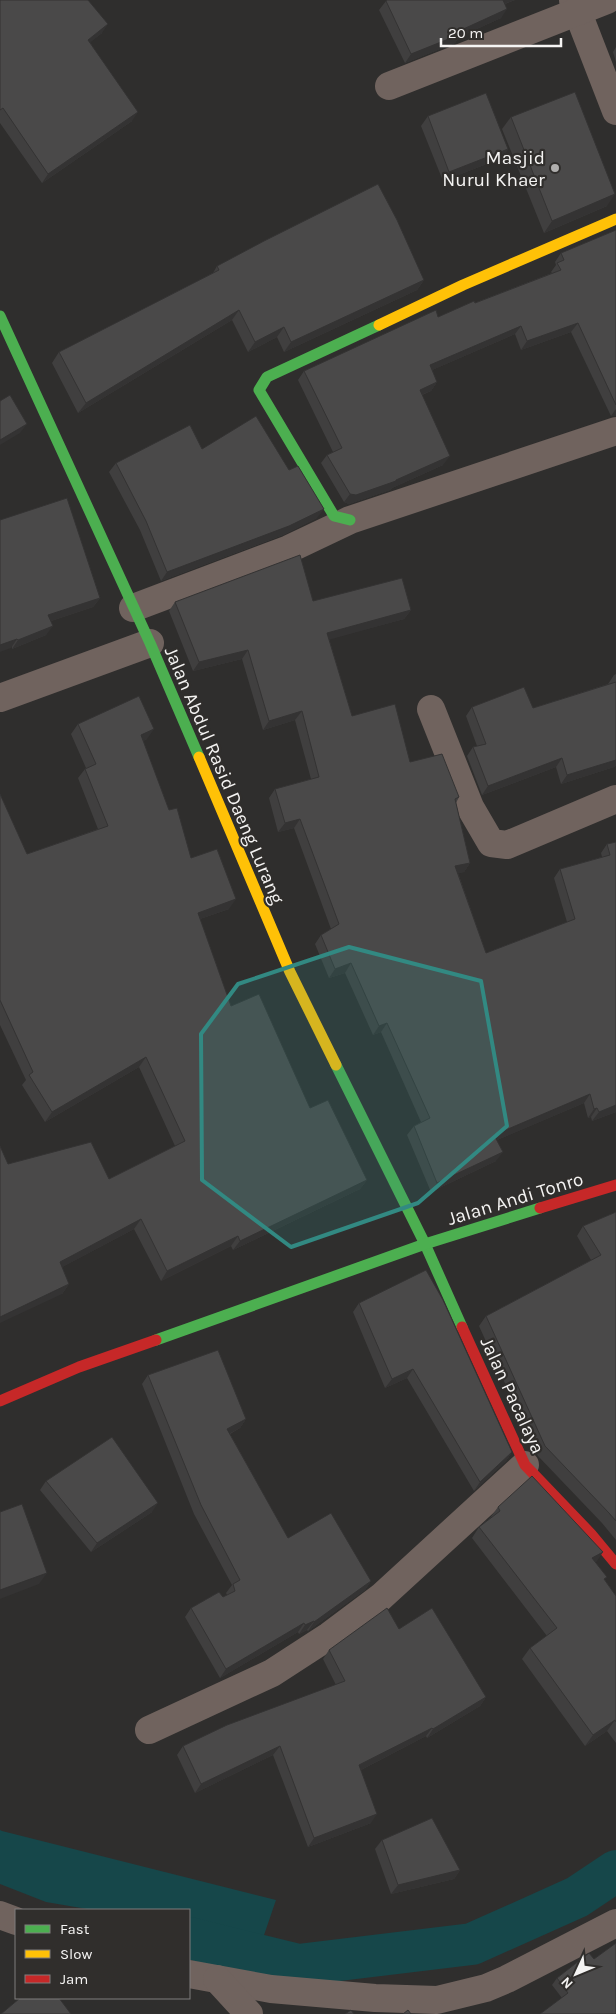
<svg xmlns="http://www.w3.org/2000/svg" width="616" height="2014" font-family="Karla,sans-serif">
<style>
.water{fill:#16474a}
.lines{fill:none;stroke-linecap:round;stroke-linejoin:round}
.canal{stroke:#16474a;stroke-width:42}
.street{stroke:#70635e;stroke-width:28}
.fast{stroke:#4caf50;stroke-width:11}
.slow{stroke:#ffc107;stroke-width:11}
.jam{stroke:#c62828;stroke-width:11}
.wall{fill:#403f3f}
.shaded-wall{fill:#343333}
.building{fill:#4a4949;stroke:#343333}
.marked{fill:#328982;fill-opacity:0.2;stroke:#328982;stroke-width:4;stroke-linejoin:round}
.poi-dot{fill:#b0afae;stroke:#302e2c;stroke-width:2}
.labels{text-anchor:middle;stroke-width:4.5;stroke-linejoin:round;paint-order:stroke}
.poi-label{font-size:19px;fill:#f5f4f3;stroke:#302e2c;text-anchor:end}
.street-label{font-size:19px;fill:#f5f4f3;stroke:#302e2c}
</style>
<rect width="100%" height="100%" fill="#2f2e2d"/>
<path class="water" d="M0 1830 2 1831 276 1900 262 1941 189 1928V1910H93L46 1902 0 1884Z"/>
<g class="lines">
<path class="canal" d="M189 1938 298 1965 472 1944 577 1897 616 1871"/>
<g class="street">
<path d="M573 0 616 111"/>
<path d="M389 86 607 0"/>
<path d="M133 608 289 549 350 520 616 431"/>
<path d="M0 698 150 643"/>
<path d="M431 709 470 807 491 843 507 845 616 799"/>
<path d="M149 1730 272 1673 329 1636 381 1597 525 1465"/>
<path d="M0 1915 16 1921"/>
<path d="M189 1974 271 1989 375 1998 437 2000 486 1988 507 1979 616 1923"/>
<path d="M217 1979 249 2014"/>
</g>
<g class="fast">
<path d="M0 316 150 643 199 757"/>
<path d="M350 520 334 516 259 390 267 377 379 325"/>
<path d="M336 1065 425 1244 462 1327"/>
<path d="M156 1340 425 1244 540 1208"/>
</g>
<g class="slow">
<path d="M379 325 463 285 616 219"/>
<path d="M199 757 290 972 336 1065"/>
</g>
<g class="jam">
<path d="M540 1208 616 1185"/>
<path d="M462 1327 525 1465 591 1534 616 1564"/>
<path d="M0 1401 79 1367 156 1340"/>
</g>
</g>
<g class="wall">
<path d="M0 0 102 33 90 42 132 121 42 183 0 123Z"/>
<path d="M387 0H515L505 4 501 18 459 37 455 43 405 63 379 10 386 1Z"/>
<path d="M616 47V62L613 52Z"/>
<path d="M428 116 508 149 502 158 443 181 421 126Z"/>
<path d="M511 117 607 206 544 233 502 129Z"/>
<path d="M616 230V416H611L571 332 521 350 515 334 432 370 437 382 431 391 422 395 443 465 392 488 390 490 349 504 344 502 321 463 327 455 333 452 298 380 304 371 438 317 552 273 551 272 556 265 555 262 561 253Z"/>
<path d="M217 266 424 280 417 290 284 352 277 337 248 352 232 320 78 413 52 363 59 352 213 273Z"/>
<path d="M202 449 317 518 283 535 161 581 140 530 109 472 116 463Z"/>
<path d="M0 520 100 598 93 607 51 621 46 635 12 649Z"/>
<path d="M313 601 411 610 404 619 329 639 352 716 410 762 459 797 456 803 470 863 464 872 458 873 486 953 567 922 554 878 560 869 602 857 601 853 607 844 616 842V1112L592 1121 591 1117 588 1118 584 1103 497 1140 496 1161 431 1192 407 1135 414 1126 421 1122 381 1032 373 1035 345 973 329 978 315 944 321 935 331 929 294 828 278 832 269 798 275 789 311 779 295 720 263 730 242 659 193 671 169 611 175 602Z"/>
<path d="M616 674V765L614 767 561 784 556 767 482 795 467 756 473 747 477 746 466 716 472 707 533 708 608 684 614 675Z"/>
<path d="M78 724 147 739 143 741 169 810 191 858 229 909 200 919 231 1006 367 1180 360 1189 233 1250 231 1246 161 1281 134 1229 62 1267 69 1284 62 1294 8 1164 109 1179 175 1146 139 1067 45 1122 22 1085 26 1080 0 1025V794L27 854 98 829 78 778 85 769 86 768 71 734Z"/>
<path d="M616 1212V1540L602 1523 538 1456 479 1326 486 1316 591 1260 577 1236 583 1226Z"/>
<path d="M359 1303 512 1452 506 1461 474 1491 407 1378 385 1388 353 1312Z"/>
<path d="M148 1375 246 1419 240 1428 230 1434 288 1538 371 1581 365 1590 308 1631 307 1630 299 1634 298 1632 220 1678 185 1617 191 1608 223 1597 227 1595 226 1593 232 1585 194 1514 142 1384Z"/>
<path d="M46 1481 152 1512 91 1552 40 1490Z"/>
<path d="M498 1507 596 1563 605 1580 616 1596V1743L607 1731 585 1746 522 1659 530 1648 547 1636 472 1538 479 1527 490 1518Z"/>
<path d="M399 1629 486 1697 480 1706 427 1738 426 1736 361 1770 371 1823 308 1847 273 1755 195 1793 177 1755 183 1746 336 1685 323 1659 329 1650Z"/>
<path d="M382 1840 460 1870 454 1879 391 1894 375 1849Z"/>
<path d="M594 1959 616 2014 562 1998 552 1985 557 1978Z"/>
</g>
<g class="shaded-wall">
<path d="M501 0H515L496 7Z"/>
<path d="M507 9 501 18 459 37 455 43 405 63 411 54 459 31Z"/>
<path d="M108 24 102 33 82 49 88 40Z"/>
<path d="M138 112 132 121 42 183 48 174Z"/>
<path d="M508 149 502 158 443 181 449 172Z"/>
<path d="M615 194 607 206 544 233 552 221Z"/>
<path d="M424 280 417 290 284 352 291 342Z"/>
<path d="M239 310 232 320 78 413 86 403Z"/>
<path d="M578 323 571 332 521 350 527 341Z"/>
<path d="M521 326 515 334 423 374 430 365Z"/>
<path d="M284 327 277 337 248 352 255 342Z"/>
<path d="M437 382 431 391 413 398 420 390Z"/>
<path d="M616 409V416H611Z"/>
<path d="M27 424 20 433 0 445V440Z"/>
<path d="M450 456 443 465 392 488 390 490 349 504 344 502 350 494 396 480Z"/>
<path d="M324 509 317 518 283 535 161 581 167 572Z"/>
<path d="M100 598 93 607 42 624 48 615Z"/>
<path d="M411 610 404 619 321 642 327 633Z"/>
<path d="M53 626 46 635 12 649 18 640Z"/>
<path d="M17 639 11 648 0 652V645Z"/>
<path d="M248 650 242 659 193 671 199 662Z"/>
<path d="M302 711 295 720 263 730 269 721Z"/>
<path d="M154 729 147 739 134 745 141 735Z"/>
<path d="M562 758 556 767 482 795 488 786Z"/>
<path d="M616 760V765L614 767 561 784 567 775Z"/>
<path d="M300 819 294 828 278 832 285 823Z"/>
<path d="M470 863 464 872 449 876 455 866Z"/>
<path d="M236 899 229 909 191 922 198 913Z"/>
<path d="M351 963 345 973 329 978 335 969Z"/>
<path d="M387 1023 381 1032 373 1035 379 1026Z"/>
<path d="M146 1057 139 1067 45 1122 52 1112Z"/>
<path d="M590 1094 584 1103 488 1144 494 1135Z"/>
<path d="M616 1105V1112L592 1121 599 1112Z"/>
<path d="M597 1108 591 1117 588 1118 594 1109Z"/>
<path d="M503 1152 496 1161 431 1192 437 1183Z"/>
<path d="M367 1180 360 1189 233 1250 240 1241Z"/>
<path d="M141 1219 134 1229 53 1272 60 1262Z"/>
<path d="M238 1236 231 1246 161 1281 167 1271Z"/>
<path d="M69 1284 62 1294 0 1323V1317Z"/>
<path d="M413 1369 407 1378 385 1388 392 1379Z"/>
<path d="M246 1419 240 1428 221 1438 227 1429Z"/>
<path d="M512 1452 506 1461 474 1491 480 1482Z"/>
<path d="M158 1503 152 1512 91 1552 97 1543Z"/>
<path d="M603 1552 595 1564 592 1558Z"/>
<path d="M47 1573 39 1584 0 1599V1590Z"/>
<path d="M371 1581 365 1590 308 1631 314 1622Z"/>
<path d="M314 1621 307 1630 299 1634 305 1625Z"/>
<path d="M304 1623 298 1632 220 1678 226 1669Z"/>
<path d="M486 1697 480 1706 427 1738 433 1729Z"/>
<path d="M615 1720 607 1731 585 1746 593 1735Z"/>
<path d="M432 1728 426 1736 353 1774 359 1765Z"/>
<path d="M280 1746 273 1755 195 1793 201 1784Z"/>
<path d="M377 1814 371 1823 308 1847 314 1838Z"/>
<path d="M460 1870 454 1879 391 1894 398 1885Z"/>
</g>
<g class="building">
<path d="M0 0H88L108 24 88 40 138 112 48 174 3 108 0 110Z"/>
<path d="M387 0H503L507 9 459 31 461 34 411 54 386 1Z"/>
<path d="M575 92 615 194 552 221 511 117Z"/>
<path d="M486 93 508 149 449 172 428 116Z"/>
<path d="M378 184 397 220 424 280 291 342 284 327 255 342 239 310 86 403 59 352 219 270 217 266 264 241Z"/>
<path d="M616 230V405L578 323 527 341 521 326 430 365 437 382 420 390 450 456 396 480V481L356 495 350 494 327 455 342 448 304 371 436 310 438 317 474 301 475 303 561 270 557 263 564 260 561 253Z"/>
<path d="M10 395 27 424 0 440V401Z"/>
<path d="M256 416 289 470 298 466 324 509 289 526 167 572 146 521 116 463 190 425 202 449Z"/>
<path d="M67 498 100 598 48 615 53 626 18 640 17 639 0 645V520Z"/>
<path d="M300 555 313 601 402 578 411 610 327 633 352 716 395 704 410 762 442 754 459 797 455 799 470 863 455 866 486 953 575 919 560 869 610 855 607 844 616 842V1105L599 1112 597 1108 594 1109 590 1094 494 1135 503 1152 437 1183 414 1126 430 1118 387 1023 379 1026 351 963 335 969 321 935 339 924 300 819 285 823 275 789 319 777 302 711 269 721 248 650 199 662 175 602Z"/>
<path d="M616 682V760L567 775 562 758 488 786 473 747 486 744 472 707 524 687 533 708Z"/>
<path d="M139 696 154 729 141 735 169 810 177 808 191 858 217 849 236 899 198 913 231 1006 259 994 310 1108 328 1100 367 1180 240 1241 238 1236 167 1271 141 1219 60 1262 69 1284 0 1317V1146L8 1164 91 1142 109 1179 185 1141 146 1057 52 1112 29 1075 33 1072 0 1000V794L27 854 108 826 85 769 96 764 78 724Z"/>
<path d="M616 1212V1521L609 1513 545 1446 486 1316 601 1255 583 1226Z"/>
<path d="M426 1270 443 1300 512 1452 480 1482 413 1369 392 1379 359 1303Z"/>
<path d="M218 1350 246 1419 227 1429 288 1538 331 1513 371 1581 314 1622V1621L305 1625 304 1623 226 1669 191 1608 219 1592 223 1597 235 1591 233 1584 240 1580 201 1505 148 1375Z"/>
<path d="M112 1437 158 1503 97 1543 46 1481Z"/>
<path d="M532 1476 603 1552 592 1558 607 1577 604 1579 616 1596V1722L615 1720 593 1735 530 1648 557 1628 479 1527 500 1511 498 1507Z"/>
<path d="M22 1504 47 1573 0 1590V1512Z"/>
<path d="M387 1608 399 1629 432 1608 486 1697 433 1729 432 1728 359 1765 377 1814 314 1838 280 1746 201 1784 183 1746 227 1725 345 1681 329 1650Z"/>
<path d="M432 1818 460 1870 398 1885 382 1840Z"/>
<path d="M616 1943V2014H540L568 1993 557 1978 589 1953 594 1959Z"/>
<path d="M20 1998H59L71 2014H1Z"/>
<path d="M351 2010 354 2014H345Z"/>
<path d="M408 2010 411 2014H403Z"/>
</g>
<path class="marked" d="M349 947 481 981 507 1126 418 1203 291 1247 202 1180 201 1034 238 984Z"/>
<circle class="poi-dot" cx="555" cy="168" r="5"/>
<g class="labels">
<g class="poi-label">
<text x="545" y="164">Masjid<tspan x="545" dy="22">Nurul Khaer</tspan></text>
</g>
<g class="street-label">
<text transform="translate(225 775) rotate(67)" y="7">Jalan Abdul Rasid Daeng Lurang</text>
<text transform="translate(515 1198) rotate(-17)" y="7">Jalan Andi Tonro</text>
<text transform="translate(513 1395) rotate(65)" y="7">Jalan Pacalaya</text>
</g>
</g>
<rect x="15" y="1909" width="175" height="90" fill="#302e2c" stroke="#7f7d7c"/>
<rect x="25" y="1925" width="25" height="8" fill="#4caf50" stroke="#7f7d7c"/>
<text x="60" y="1934" font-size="15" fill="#f5f4f3">Fast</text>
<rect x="25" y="1950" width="25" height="8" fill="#ffc107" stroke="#7f7d7c"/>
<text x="60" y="1959" font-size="15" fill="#f5f4f3">Slow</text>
<rect x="25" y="1975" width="25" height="8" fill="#c62828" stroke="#7f7d7c"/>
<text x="60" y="1984" font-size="15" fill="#f5f4f3">Jam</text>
<g transform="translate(576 1974) rotate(226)" stroke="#302e2c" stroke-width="4" paint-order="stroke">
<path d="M0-4L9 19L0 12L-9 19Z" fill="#f5f4f3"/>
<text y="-8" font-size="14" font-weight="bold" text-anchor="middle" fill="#f5f4f3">N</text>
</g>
<path d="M441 38v8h120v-8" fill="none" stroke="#f5f4f3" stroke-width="2.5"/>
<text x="448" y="38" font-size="15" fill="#f5f4f3" stroke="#302e2c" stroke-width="4" paint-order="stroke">20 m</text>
</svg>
